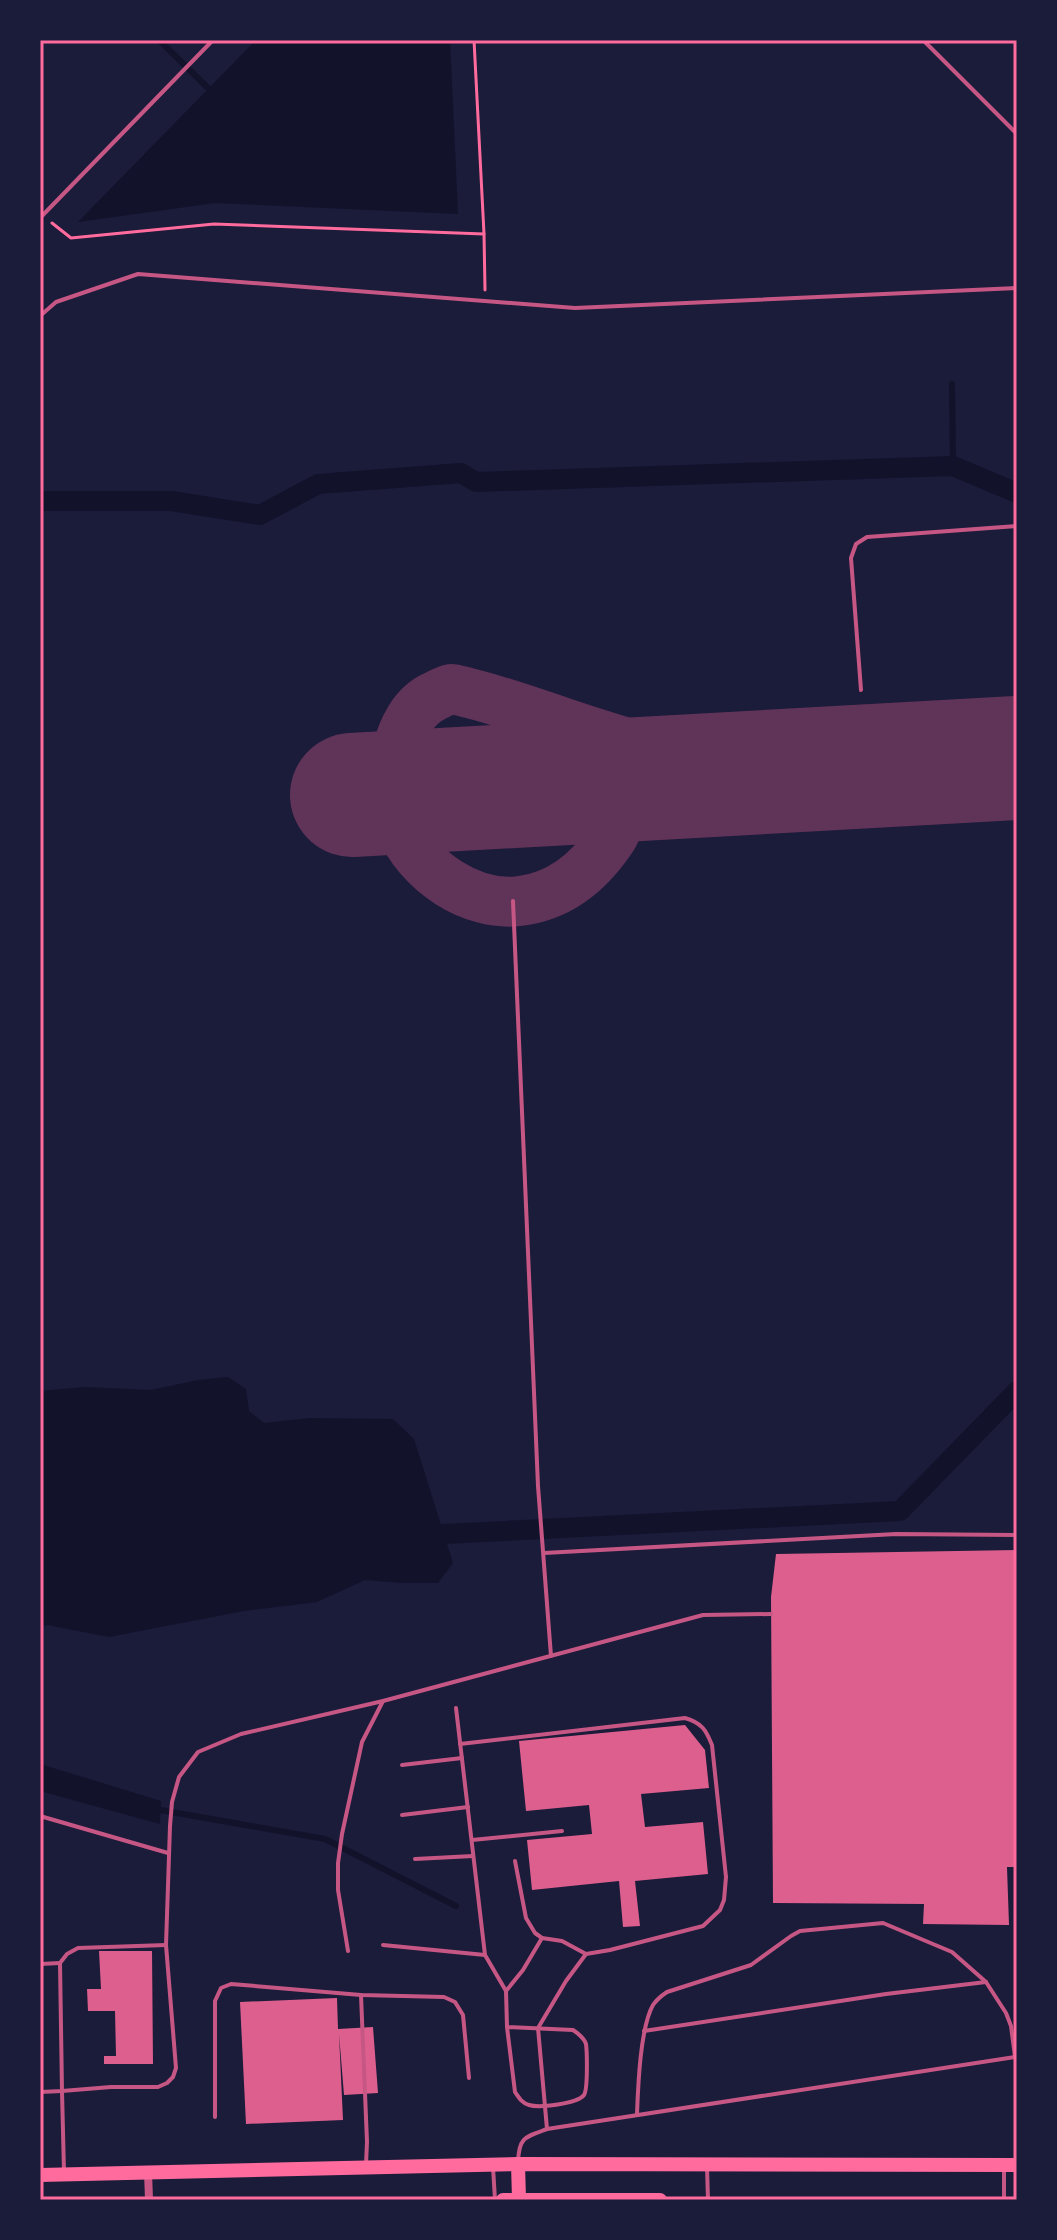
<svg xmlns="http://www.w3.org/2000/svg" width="1057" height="2240" font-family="Helvetica,sans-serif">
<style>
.water{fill:#12122b}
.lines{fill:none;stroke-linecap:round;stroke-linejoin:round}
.stream{stroke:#12122b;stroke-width:6}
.canal{stroke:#12122b;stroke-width:20}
.taxiway{stroke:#603358;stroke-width:50}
.runway{stroke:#603358;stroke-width:124}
.building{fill:#dd5f8e}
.path{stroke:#ff6b9d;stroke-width:3}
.service{stroke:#c65784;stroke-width:4}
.minor{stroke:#c65784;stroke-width:8}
.trunk{stroke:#ff6b9d;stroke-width:14}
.neatline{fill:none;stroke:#ff6b9d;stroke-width:3}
</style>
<rect width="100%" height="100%" fill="#1b1b3a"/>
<g class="water">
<path d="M256 40H450L458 214 215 203 78 222Z"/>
<path d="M228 1377 246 1389 249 1411 264 1423 309 1418 393 1419 414 1439 453 1563 438 1583H402L365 1580 317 1602 244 1611 109 1637 47 1625 40 1627V1391L85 1387 151 1390 198 1380Z"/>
<path d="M40 1764 161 1801 160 1824 40 1791Z"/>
</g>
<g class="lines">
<g class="stream">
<path d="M159 40 209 89"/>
<path d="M952 384 953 466"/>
<path d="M160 1810 325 1839 456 1906"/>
</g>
<g class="canal">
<path d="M40 501H171L260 515 318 484 461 473 476 482 953 466 1017 493"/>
<path d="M444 1534 900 1511 1017 1391"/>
</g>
<path class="taxiway" d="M709 775C689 782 639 797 626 812 620 819 617 830 612 838 590 871 561 896 520 901 471 907 418 871 400 826 385 788 394 714 435 696 439 694 446 690 451 689 456 689 464 692 469 693 497 700 523 709 550 718 609 739 669 755 729 774"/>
<path class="runway" d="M352 795 1017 758"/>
</g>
<g class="building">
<path d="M1017 1550V1867H1007L1009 1925 923 1924 924 1904 773 1903 771 1597 776 1554Z"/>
<path d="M685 1725 705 1750 709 1788 641 1794 645 1827 703 1822 708 1874 635 1881 640 1926 623 1927 619 1881 532 1890 527 1840 592 1834 589 1805 526 1811 519 1741Z"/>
<path d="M99 1951H152L153 2064H104V2056H116L115 2011H88L87 1989H101Z"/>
<path d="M337 1998 338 2029 373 2027 378 2093 344 2095 339 2034 343 2120 246 2124 240 2002Z"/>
</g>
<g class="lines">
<g class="path">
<path d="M52 223 71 238 214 224 484 234 474 40"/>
<path d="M484 234 485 290"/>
</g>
<g class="service">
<path d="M923 40 1016 133"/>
<path d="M40 218 213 40"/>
<path d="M40 316 56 302 138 274 575 308 1017 288"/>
<path d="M861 690 851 558 856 544 867 537 1017 526"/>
<path d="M513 901 538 1486 551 1656"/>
<path d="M544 1553 896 1534 1017 1535"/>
<path d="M456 1708 485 1955 506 1991 507 2027 515 2092C519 2098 522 2103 529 2105 539 2108 577 2104 584 2095 588 2089 587 2052 586 2044 584 2038 579 2034 573 2030L507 2027"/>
<path d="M460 1744 685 1718C702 1723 706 1730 712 1745L726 1877 724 1900 720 1910 703 1926 610 1950 586 1954 566 1981 538 2028 547 2129"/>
<path d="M402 1765 462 1758"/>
<path d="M402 1815 468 1807"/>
<path d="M40 1816 168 1853"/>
<path d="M472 1840 562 1831"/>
<path d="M415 1859 473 1856"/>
<path d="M515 1861 526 1918 535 1933 542 1938 562 1941 586 1954"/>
<path d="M383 1945 485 1955"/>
<path d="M348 1951 338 1890V1863L342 1834 362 1742 383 1701"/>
<path d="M40 1964 60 1963"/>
<path d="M506 1991 523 1970 542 1938"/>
<path d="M361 1995 367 2142 366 2164"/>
<path d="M644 2031 886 1994 986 1982"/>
<path d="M40 2092 62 2091 60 1963 67 1954 78 1948 166 1945"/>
<path d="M637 2114C638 2088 640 2028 653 2005 657 1999 661 1996 667 1992L751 1965 791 1936 800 1931 883 1923 952 1952 986 1982 1006 2013 1011 2026 1015 2057"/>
<path d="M215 2117V2001L221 1988 231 1984 361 1995 444 1997 455 2002 463 2015 469 2078"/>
<path d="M518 2162C519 2137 525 2137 547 2129L1015 2057"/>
<path d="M493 2167 495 2200"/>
<path d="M707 2167 708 2200"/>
<path d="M64 2172 62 2091 111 2087H158L167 2083 173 2077 176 2068 166 1945 170 1826 172 1802 179 1777 198 1752 241 1734 383 1701 703 1615 771 1614"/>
<path d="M1004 2200V2167"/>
</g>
<path class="minor" d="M148 2172 149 2200"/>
<g class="trunk">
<path d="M518 2164 519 2199"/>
<path d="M40 2175 518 2164 1017 2165"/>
<path d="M503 2200H660"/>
</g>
</g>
<rect width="1057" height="2240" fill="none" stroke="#1b1b3a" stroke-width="84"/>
<rect x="42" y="42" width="973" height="2156" class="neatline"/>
</svg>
